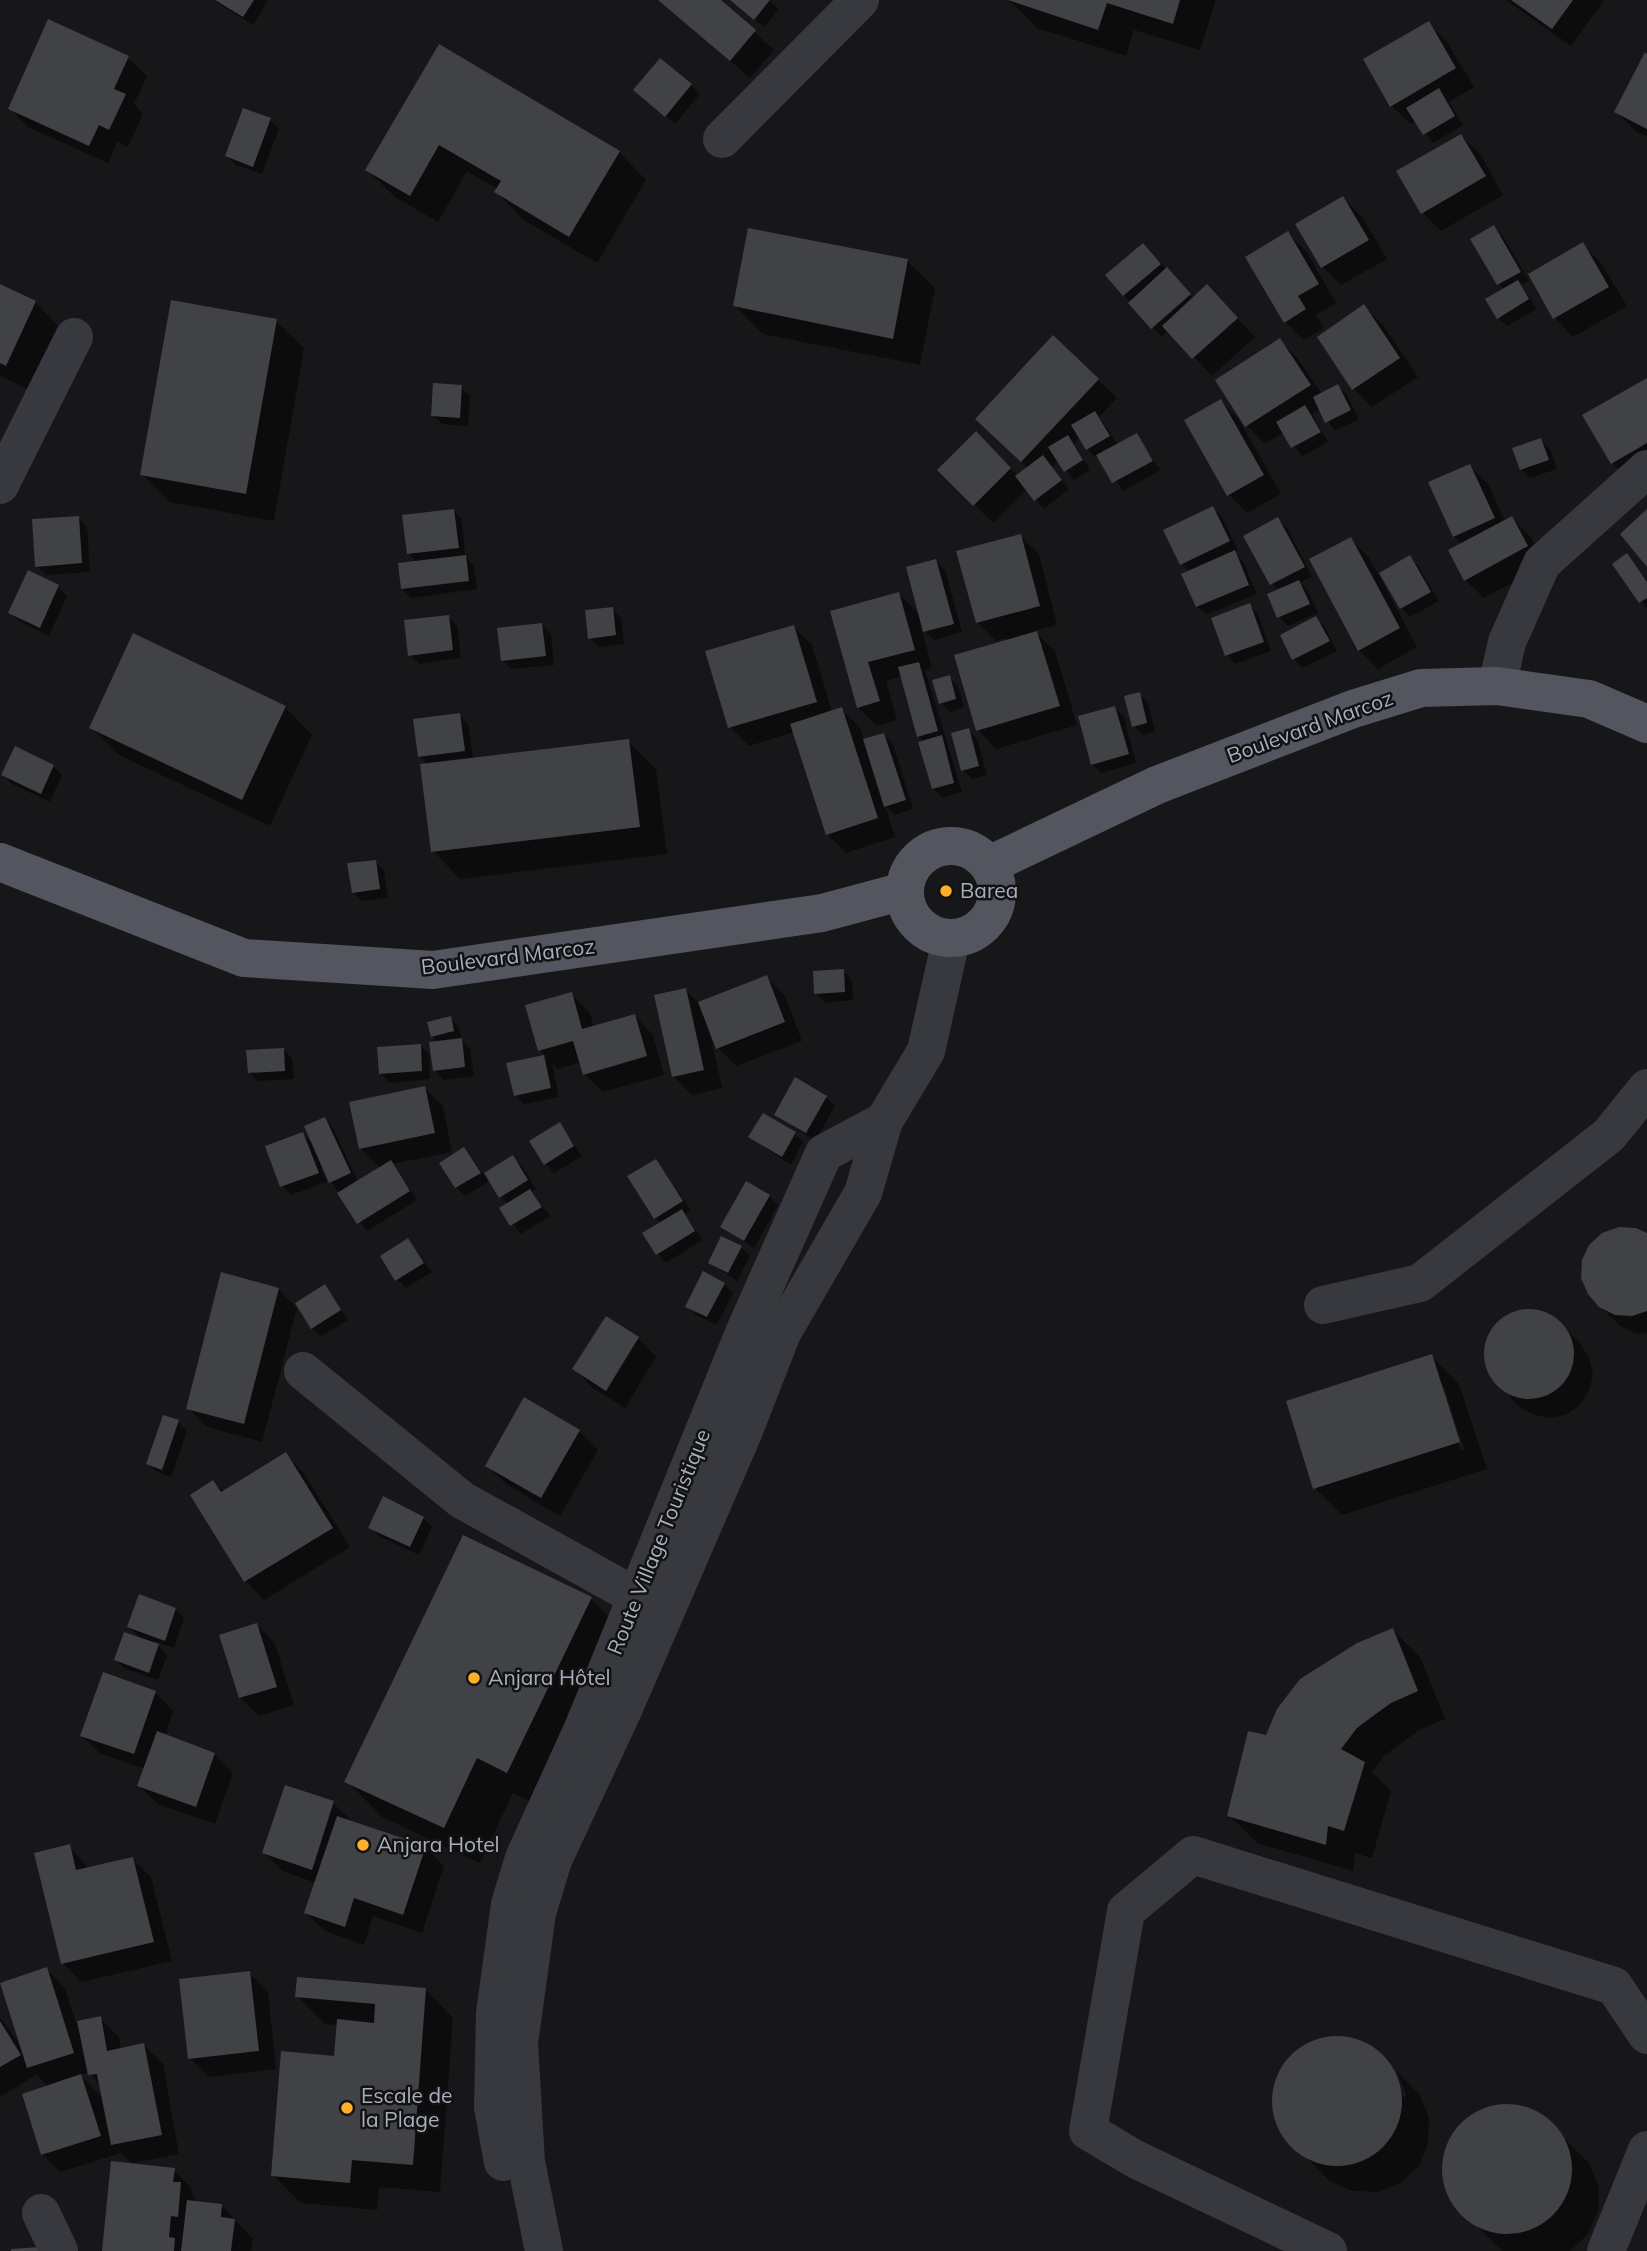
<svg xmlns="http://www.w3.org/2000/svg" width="1647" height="2251" font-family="Mulish,sans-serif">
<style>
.shadow{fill:#0007;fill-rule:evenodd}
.building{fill:#414246}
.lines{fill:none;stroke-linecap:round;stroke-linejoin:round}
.minor{stroke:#37393e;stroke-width:38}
.major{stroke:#53565e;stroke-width:38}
.poi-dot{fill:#ffaf29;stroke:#121214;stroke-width:2.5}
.labels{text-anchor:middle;stroke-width:5;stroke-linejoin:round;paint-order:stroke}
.street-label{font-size:21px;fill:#a8aeba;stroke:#121214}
.poi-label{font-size:21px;fill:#a8aeba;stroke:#121214;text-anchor:start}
</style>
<rect width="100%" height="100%" fill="#171719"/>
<g class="shadow">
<path d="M213 0H268L253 25Z"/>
<path d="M660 0H718L774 50 750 78Z"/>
<path d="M732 0H769L779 9 764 27Z"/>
<path d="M1009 0H1216L1200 50 1134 30 1126 56 1037 28Z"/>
<path d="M1506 0H1604L1571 46Z"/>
<path d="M49 22 128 58 147 76 134 104 143 114 128 147 117 142 108 163 28 127 10 108Z"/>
<path d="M1428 24 1447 42 1474 87 1449 102 1463 125 1433 143 1416 121 1410 124 1392 106Z"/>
<path d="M440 46 619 152 646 180 597 263 524 220 496 192 498 189 467 171 438 222 395 197 367 170Z"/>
<path d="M1647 55V137L1635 131 1617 112Z"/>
<path d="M691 85 700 94 675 124 644 98Z"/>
<path d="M270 120 279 129 262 174 236 165 227 156Z"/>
<path d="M1461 136 1480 154 1503 195 1441 231 1423 213Z"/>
<path d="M1343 198 1362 217 1387 259 1341 285 1323 267Z"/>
<path d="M1494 227 1503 236 1529 281 1521 285 1537 309 1507 326 1498 318 1505 290 1499 284Z"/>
<path d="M1288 234 1307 252 1336 303 1316 315 1324 328 1304 340 1285 322Z"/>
<path d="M1583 245 1601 263 1627 306 1573 337 1555 318 1530 275Z"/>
<path d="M1152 254 1194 299 1225 305 1255 337 1212 376 1169 330 1162 337 1124 295Z"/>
<path d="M907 261 935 288 920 365 763 334 735 306Z"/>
<path d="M0 286 35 302 62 330 34 392 0 376Z"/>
<path d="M1364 307 1383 325 1418 377 1372 407 1354 389Z"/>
<path d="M276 321 304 348 274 521 170 502 142 474Z"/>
<path d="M1280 340 1298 359 1322 394 1338 386 1347 395 1359 419 1335 431 1320 409 1312 414 1328 442 1302 456 1284 432 1265 444 1247 426Z"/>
<path d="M1098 380 1117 398 1099 417 1118 445 1136 435 1160 470 1123 491 1099 456 1096 458 1087 449 1080 437 1074 444 1090 470 1074 480 1058 460 1052 467 1069 489 1044 509 1027 489 993 523 939 470 976 434 1018 476 1028 468 996 437Z"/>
<path d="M1647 380V472L1631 482 1612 463Z"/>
<path d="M461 387 470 396 468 426 442 424 433 415Z"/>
<path d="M1221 401 1239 420 1281 494 1247 513 1228 494Z"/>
<path d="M1541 440 1550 449 1557 469 1530 478 1521 469Z"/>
<path d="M1470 466 1488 484 1505 521 1511 518 1530 536 1545 565 1484 598 1465 580 1462 544 1454 536Z"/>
<path d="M1213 508 1222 517 1238 550 1234 552 1243 561 1257 594 1206 615 1197 606 1190 572 1182 564Z"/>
<path d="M453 510 462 519 465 556 474 566 477 589 411 598 402 589 418 563 408 553Z"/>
<path d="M78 518 87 527 90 572 46 575 37 566Z"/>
<path d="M1278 519 1287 528 1312 576 1300 583 1308 591 1318 613 1288 626 1279 617V591L1272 584Z"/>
<path d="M1020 536 1039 554 1057 625 1034 631 1055 651 1077 725 996 749 978 730 1006 641V638L996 641 977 622Z"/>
<path d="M1351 539 1369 558 1379 575 1409 557 1418 566 1439 601 1410 617 1401 608 1382 574 1379 575 1417 647 1378 669 1359 650Z"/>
<path d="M1627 556 1647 580V608L1641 602Z"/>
<path d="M936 561 945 570 962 632 934 640 921 627 932 668 925 670 962 792 942 797 933 788 925 742 918 736 902 676 886 681 897 720 877 726 858 707 832 612 899 594 921 616Z"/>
<path d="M28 572 58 587 67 596 49 636 19 621 10 612Z"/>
<path d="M1249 605 1258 614 1271 651 1235 664 1227 655Z"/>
<path d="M612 609 621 618 624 644 599 647 590 638Z"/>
<path d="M448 617 457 626 461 658 419 664 410 655Z"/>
<path d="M1316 618 1325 627 1337 651 1302 668 1294 659 1282 636Z"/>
<path d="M542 625 551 634 554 665 512 669 503 661Z"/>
<path d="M793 626 812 645 832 712 841 709 860 728 864 741 884 735 893 744 913 809 894 815 885 805 895 837 846 853 827 834 794 732 749 746 730 727Z"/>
<path d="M949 677 958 686 964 707 950 712 941 703Z"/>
<path d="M1139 694 1148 703 1155 732 1143 735 1134 726Z"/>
<path d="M285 707 312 735 270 826 119 755 91 727Z"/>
<path d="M1115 708 1124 717 1136 763 1101 773 1092 764Z"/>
<path d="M459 715 468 724 473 759 628 741 656 769 667 854 460 879 433 851 428 764 419 756Z"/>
<path d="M968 730 977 739 987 775 972 779 963 770Z"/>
<path d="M53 766 62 775 50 802 12 784 3 775Z"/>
<path d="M375 862 384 870 388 898 362 901 353 892Z"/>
<path d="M843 971 852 980 853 1000 825 1003 816 994Z"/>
<path d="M766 977 785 996 802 1041 736 1066 718 1048 710 1033 722 1088 692 1095 673 1076 686 990 699 1003Z"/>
<path d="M571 994 590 1013 594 1028 635 1016 653 1035 664 1075 603 1092 584 1074 581 1062 558 1069 552 1063 559 1097 524 1104 515 1095 508 1065 546 1056 540 1050Z"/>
<path d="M450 1018 459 1027 462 1041 470 1049 474 1076 444 1080 435 1071 440 1043 432 1036Z"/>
<path d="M420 1045 429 1054 430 1079 390 1083 381 1074Z"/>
<path d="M283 1049 292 1058 294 1079 258 1081 249 1072Z"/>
<path d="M424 1088 443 1106 452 1152 392 1164 417 1200 367 1231 331 1182 324 1167 321 1168 327 1182 291 1195 282 1186 303 1134 314 1145 324 1119 333 1128 358 1182 381 1169 360 1148Z"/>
<path d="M826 1097 835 1106 815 1141 776 1114Z"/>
<path d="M560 1124 582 1156 554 1173 546 1164Z"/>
<path d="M795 1134 803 1142 791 1165 750 1137Z"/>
<path d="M464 1149 484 1175 513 1157 522 1166 536 1189 532 1192 550 1216 521 1234 501 1209 508 1205 490 1181 465 1196 456 1187Z"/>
<path d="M656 1161 691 1210 685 1214 702 1240 666 1263 658 1254 661 1223 655 1218Z"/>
<path d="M769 1196 778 1205 754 1248 722 1227Z"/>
<path d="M1647 1235V1334L1635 1333 1620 1326 1600 1306Z"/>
<path d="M408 1240 432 1272 406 1288 397 1279Z"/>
<path d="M741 1247 750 1256 737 1281 710 1263Z"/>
<path d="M724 1284 733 1293 717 1325 696 1315 688 1306Z"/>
<path d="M325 1287 348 1320 321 1336 312 1328Z"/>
<path d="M278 1289 297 1308 262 1442 207 1427 188 1408Z"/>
<path d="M1529 1310 1546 1314 1561 1324 1580 1343 1589 1358 1593 1375 1589 1391 1579 1406 1565 1415 1549 1418 1532 1414 1517 1405 1488 1371 1485 1354 1488 1337 1498 1323 1513 1314Z"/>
<path d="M638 1338 656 1357 625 1408 593 1388 575 1369Z"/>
<path d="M1431 1356 1459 1384 1487 1469 1342 1515 1315 1488ZM1441 1387H1444L1464 1449 1461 1451Z"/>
<path d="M178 1422 187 1431 171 1477 157 1472 148 1464Z"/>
<path d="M579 1431 598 1450 560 1516 506 1484 487 1466Z"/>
<path d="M285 1454 304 1473 350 1547 264 1600 246 1581 192 1495 213 1482 224 1492Z"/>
<path d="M423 1518 432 1527 419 1555 379 1536 371 1527Z"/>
<path d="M464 1537 591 1599 627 1634 543 1808 513 1793 480 1863 382 1817 347 1781Z"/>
<path d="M175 1609 184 1618 174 1648 153 1641 167 1655 158 1680 125 1669 116 1660 143 1641 129 1627Z"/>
<path d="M257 1625 275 1644 294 1705 259 1716 240 1697Z"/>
<path d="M1393 1630 1420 1657 1445 1719 1419 1730 1384 1756 1372 1772 1391 1791 1372 1858 1355 1853 1353 1871 1257 1843 1229 1815Z"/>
<path d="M155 1692 173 1711 165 1736 214 1754 233 1773 215 1824 158 1804 139 1786 145 1769 101 1754 82 1736Z"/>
<path d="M333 1803 352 1821 425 1848 444 1866 422 1933 373 1916 364 1945 325 1931 306 1913 316 1883 283 1871 264 1853Z"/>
<path d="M69 1846 89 1869 132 1859 151 1877 172 1961 81 1982 63 1963Z"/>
<path d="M46 1969 65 1988 76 2023 100 2018 119 2037 121 2050 144 2045 163 2064 179 2154 131 2163 121 2153 61 2172 42 2154 48 2087 36 2075 0 2097V2018L20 2044ZM89 2072 101 2086 104 2099 80 2075Z"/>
<path d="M249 1973 268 1992 276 2069 209 2077 190 2058Z"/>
<path d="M426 1990 453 2018 440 2192 379 2187 377 2210 301 2203 273 2175 335 2058 338 2025 325 2024 297 1996Z"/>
<path d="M1326 2037 1351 2039 1374 2049 1396 2071H1393L1404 2098 1407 2096 1397 2072 1420 2095 1429 2118 1428 2143 1419 2166 1400 2183 1378 2192 1353 2191 1330 2181 1283 2135 1275 2112V2087L1285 2064 1303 2047Z"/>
<path d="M1496 2106 1521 2107 1543 2117 1589 2163 1599 2186 1598 2211 1588 2234 1570 2251H1502L1454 2203 1445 2180V2155L1455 2132 1472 2115Z"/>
<path d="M174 2170 192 2189V2195L200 2204 222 2206 240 2225 253 2239 251 2251H104Z"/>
</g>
<g class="building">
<path d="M215 0H254L243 17Z"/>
<path d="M658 0H721L756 30 730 61Z"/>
<path d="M730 0H770L754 20Z"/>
<path d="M1008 0H1180L1173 24 1107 3 1098 30Z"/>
<path d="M1511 0H1573L1552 29Z"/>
<path d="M48 19 129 56 114 89 126 94 109 130 99 125 89 146 8 109Z"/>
<path d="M1429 21 1456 68 1390 107 1363 59Z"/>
<path d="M439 44 620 151 569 237 494 192 501 181 439 145 410 196 365 170Z"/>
<path d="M1645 52 1647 54V129L1614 112Z"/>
<path d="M660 58 692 84 665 117 633 90Z"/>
<path d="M1439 88 1455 116 1423 135 1406 108Z"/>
<path d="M243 108 271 118 253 167 225 156Z"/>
<path d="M1461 134 1486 176 1421 214 1396 171Z"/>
<path d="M1343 196 1369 240 1321 268 1295 224Z"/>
<path d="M1494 225 1521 272 1497 285 1470 239Z"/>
<path d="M748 228 908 259 893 339 733 306Z"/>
<path d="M1288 231 1319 284 1298 296 1306 309 1284 323 1245 257Z"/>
<path d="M1583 242 1609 287 1553 319 1528 274Z"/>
<path d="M1143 243 1161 264 1123 296 1105 275Z"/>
<path d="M1167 267 1191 294 1151 329 1128 303Z"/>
<path d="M1518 280 1529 299 1497 319 1485 299Z"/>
<path d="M0 284 36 301 6 366 0 363Z"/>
<path d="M1207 284 1238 318 1192 359 1162 326Z"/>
<path d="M171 300 277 319 246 494 140 475Z"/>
<path d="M1364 304 1400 358 1352 390 1317 337Z"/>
<path d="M1053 335 1099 379 1021 462 975 419Z"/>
<path d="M1280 338 1311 385 1245 427 1215 380Z"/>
<path d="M1647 378V443L1611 464 1582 415Z"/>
<path d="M433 383 462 385 460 418 431 416Z"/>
<path d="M1338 384 1351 410 1325 423 1313 397Z"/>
<path d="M1221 399 1264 475 1227 496 1184 420Z"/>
<path d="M1305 405 1321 432 1291 448 1276 422Z"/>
<path d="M1095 411 1110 436 1086 450 1071 425Z"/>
<path d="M976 431 1011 468 973 506 937 470Z"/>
<path d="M1137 433 1153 461 1112 483 1096 455Z"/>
<path d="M1068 435 1083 460 1064 472 1048 447Z"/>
<path d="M1541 438 1549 460 1520 470 1512 448Z"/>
<path d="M1043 455 1062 480 1034 501 1015 476Z"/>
<path d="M1470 464 1495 518 1453 537 1428 482Z"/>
<path d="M1213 506 1230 541 1180 565 1163 530Z"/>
<path d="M454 509 459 548 407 554 402 515Z"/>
<path d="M1647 509V567L1620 534Z"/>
<path d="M79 516 82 563 35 567 32 519Z"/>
<path d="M1512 516 1528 546 1464 581 1448 550Z"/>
<path d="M1278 517 1305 567 1270 585 1243 536Z"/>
<path d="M1021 534 1040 606 976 623 956 551Z"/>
<path d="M1351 537 1400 628 1358 651 1309 559Z"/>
<path d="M1235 550 1249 585 1196 607 1181 574Z"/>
<path d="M1627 553 1647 582V598L1639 603 1612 564Z"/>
<path d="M466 555 469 581 401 589 398 563Z"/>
<path d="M1410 555 1431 592 1400 609 1379 573Z"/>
<path d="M936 559 954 624 923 632 906 567Z"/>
<path d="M28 570 59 585 40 628 8 613Z"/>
<path d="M1299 580 1310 604 1277 618 1267 594Z"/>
<path d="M899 592 915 650 868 662 880 701 857 708 830 611Z"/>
<path d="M1250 603 1264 642 1225 656 1211 618Z"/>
<path d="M613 607 616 635 588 639 585 610Z"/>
<path d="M449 615 453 650 408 656 404 620Z"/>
<path d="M1316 616 1330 641 1292 660 1280 635Z"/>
<path d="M542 623 546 656 501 661 497 628Z"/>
<path d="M794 625 817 702 728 728 705 651Z"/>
<path d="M1037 631 1060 706 976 731 954 655Z"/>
<path d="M133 633 286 706 242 800 89 728Z"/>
<path d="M919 662 938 731 917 737 898 667Z"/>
<path d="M950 675 956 699 939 704 932 680Z"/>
<path d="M1140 692 1147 723 1132 727 1124 696Z"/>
<path d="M1115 706 1129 754 1091 765 1078 716Z"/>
<path d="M842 707 878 818 826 835 790 724Z"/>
<path d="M460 713 465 751 418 757 413 719Z"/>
<path d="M969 728 979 766 961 771 951 733Z"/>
<path d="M884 733 906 800 884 807 863 739Z"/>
<path d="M942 735 954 783 932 789 918 742Z"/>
<path d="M629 739 640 827 431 852 420 764Z"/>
<path d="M15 746 54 765 41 794 1 775Z"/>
<path d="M376 860 380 889 352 893 347 863Z"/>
<path d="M844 969 845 992 814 994 813 971Z"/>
<path d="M767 975 785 1022 716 1049 698 1002Z"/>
<path d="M686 988 704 1070 672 1077 654 995Z"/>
<path d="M572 992 582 1029 635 1014 647 1056 583 1075 573 1041 538 1051 525 1005Z"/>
<path d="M451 1016 454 1031 431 1037 427 1022Z"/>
<path d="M462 1038 465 1067 433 1071 429 1042Z"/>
<path d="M421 1044 422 1071 379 1074 377 1047Z"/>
<path d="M284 1048 285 1071 248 1073 246 1050Z"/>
<path d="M544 1055 551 1088 514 1096 506 1063Z"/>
<path d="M795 1077 827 1096 806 1133 774 1115Z"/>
<path d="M425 1086 435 1133 359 1149 349 1102Z"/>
<path d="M763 1113 796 1132 782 1157 748 1137Z"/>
<path d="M325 1117 351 1173 329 1183 304 1126Z"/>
<path d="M560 1122 574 1146 544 1165 529 1141Z"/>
<path d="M303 1132 319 1173 280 1187 265 1146Z"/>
<path d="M464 1147 481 1173 455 1188 439 1163Z"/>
<path d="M513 1155 528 1180 499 1198 484 1173Z"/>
<path d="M656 1159 683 1201 654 1219 627 1176Z"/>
<path d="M391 1160 410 1191 357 1224 337 1193Z"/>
<path d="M746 1181 770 1195 744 1241 720 1227Z"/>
<path d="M530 1189 542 1207 510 1226 499 1208Z"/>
<path d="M682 1209 695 1231 656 1255 642 1233Z"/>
<path d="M1619 1227 1636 1228 1647 1233V1311L1632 1316 1615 1315 1599 1307 1588 1294 1581 1278 1582 1260 1589 1245 1602 1233Z"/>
<path d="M721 1236 742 1246 728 1273 708 1263Z"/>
<path d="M408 1238 424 1263 395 1281 380 1256Z"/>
<path d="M703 1271 725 1283 707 1317 685 1307Z"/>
<path d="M221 1272 279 1288 244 1424 186 1409Z"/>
<path d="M325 1284 341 1310 311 1329 295 1303Z"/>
<circle cx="1529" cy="1354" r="45"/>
<path d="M606 1316 639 1337 606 1391 572 1369Z"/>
<path d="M1432 1354 1460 1442 1313 1489 1286 1401Z"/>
<path d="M524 1397 580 1430 541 1498 485 1466Z"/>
<path d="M163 1415 179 1420 162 1470 146 1464Z"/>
<path d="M286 1452 333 1528 244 1582 190 1495 213 1480 221 1492Z"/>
<path d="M383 1496 424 1517 410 1547 368 1528Z"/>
<path d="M463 1535 592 1597 507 1773 477 1758 444 1828 344 1782Z"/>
<path d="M139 1594 176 1608 165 1641 127 1627Z"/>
<path d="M257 1623 277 1687 239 1698 219 1635Z"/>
<path d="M1393 1628 1418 1691 1391 1703 1373 1716 1357 1728 1341 1749 1365 1762 1344 1831 1328 1826 1326 1845 1227 1816 1248 1731 1266 1735 1277 1709 1300 1679 1357 1643Z"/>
<path d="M124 1632 159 1644 149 1673 114 1660Z"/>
<path d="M103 1672 156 1691 134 1754 80 1736Z"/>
<path d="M157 1731 215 1753 196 1807 137 1786Z"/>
<path d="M285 1785 334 1801 312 1870 262 1853Z"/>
<path d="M337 1816 426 1846 403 1915 354 1898 345 1927 304 1913Z"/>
<path d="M70 1844 76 1870 133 1857 154 1942 61 1964 34 1853Z"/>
<path d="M47 1967 74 2053 27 2068 0 1983Z"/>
<path d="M250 1971 259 2051 188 2059 179 1979Z"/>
<path d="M297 1977 426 1988 413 2165 352 2160 350 2183 271 2176 281 2051 334 2056 337 2019 374 2023 375 2004 295 1997Z"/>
<path d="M101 2016 107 2051 144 2043 162 2135 111 2145 97 2074 88 2075 77 2021Z"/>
<path d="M0 2021 21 2055 0 2067Z"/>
<circle cx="1337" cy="2101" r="65"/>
<path d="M81 2074 101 2136 41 2155 22 2094Z"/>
<circle cx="1507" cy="2169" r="65"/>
<path d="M111 2161 175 2168 173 2182H181L178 2217 171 2216 169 2237 175 2238 174 2251H102Z"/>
<path d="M187 2200 222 2204 221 2217 235 2219 231 2251H181Z"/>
<path d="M41 2247V2251H11V2249Z"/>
</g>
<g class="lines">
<g class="minor">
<path d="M722 139 860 0"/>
<path d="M0 485 74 337"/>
<path d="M1497 686 1507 642 1542 563 1647 469"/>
<path d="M1323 1305 1420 1283 1609 1135 1647 1088"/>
<path d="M303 1371 462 1500 637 1597"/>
<path d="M503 2162 493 2107 495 2013 510 1904 524 1858 584 1726 744 1333 824 1153 884 1121"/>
<path d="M41 2213 59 2251"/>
<path d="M544 2251 526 2162 519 2043 537 1913 553 1860 623 1710 743 1433 782 1333 863 1193 884 1121 926 1051 951 940"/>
<path d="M1328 2251 1135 2159 1088 2131 1126 1911 1193 1855 1614 1986 1647 2035"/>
<path d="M1606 2251 1647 2150"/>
</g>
<g class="major">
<circle cx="951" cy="892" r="46"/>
<path d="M0 862 244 958 433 970 822 913 904 891"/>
<path d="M989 865 1157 785 1353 709 1421 688 1497 686 1589 699 1647 724"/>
</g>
</g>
<g class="poi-dot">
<circle cx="946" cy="891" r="7"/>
<circle cx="474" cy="1678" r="7"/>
<circle cx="363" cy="1845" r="7"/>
<circle cx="347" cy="2108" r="7"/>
</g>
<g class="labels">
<g class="street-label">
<text transform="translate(1310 727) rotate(-20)" y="7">Boulevard Marcoz</text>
<text transform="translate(508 957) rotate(-7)" y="7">Boulevard Marcoz</text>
<text transform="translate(659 1542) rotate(-68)" y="7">Route Village Touristique</text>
</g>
<g class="poi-label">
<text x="960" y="898">Barea</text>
<text x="488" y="1685">Anjara Hôtel</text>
<text x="377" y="1852">Anjara Hotel</text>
<text x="361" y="2103">Escale de<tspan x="361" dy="24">la Plage</tspan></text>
</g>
</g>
</svg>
